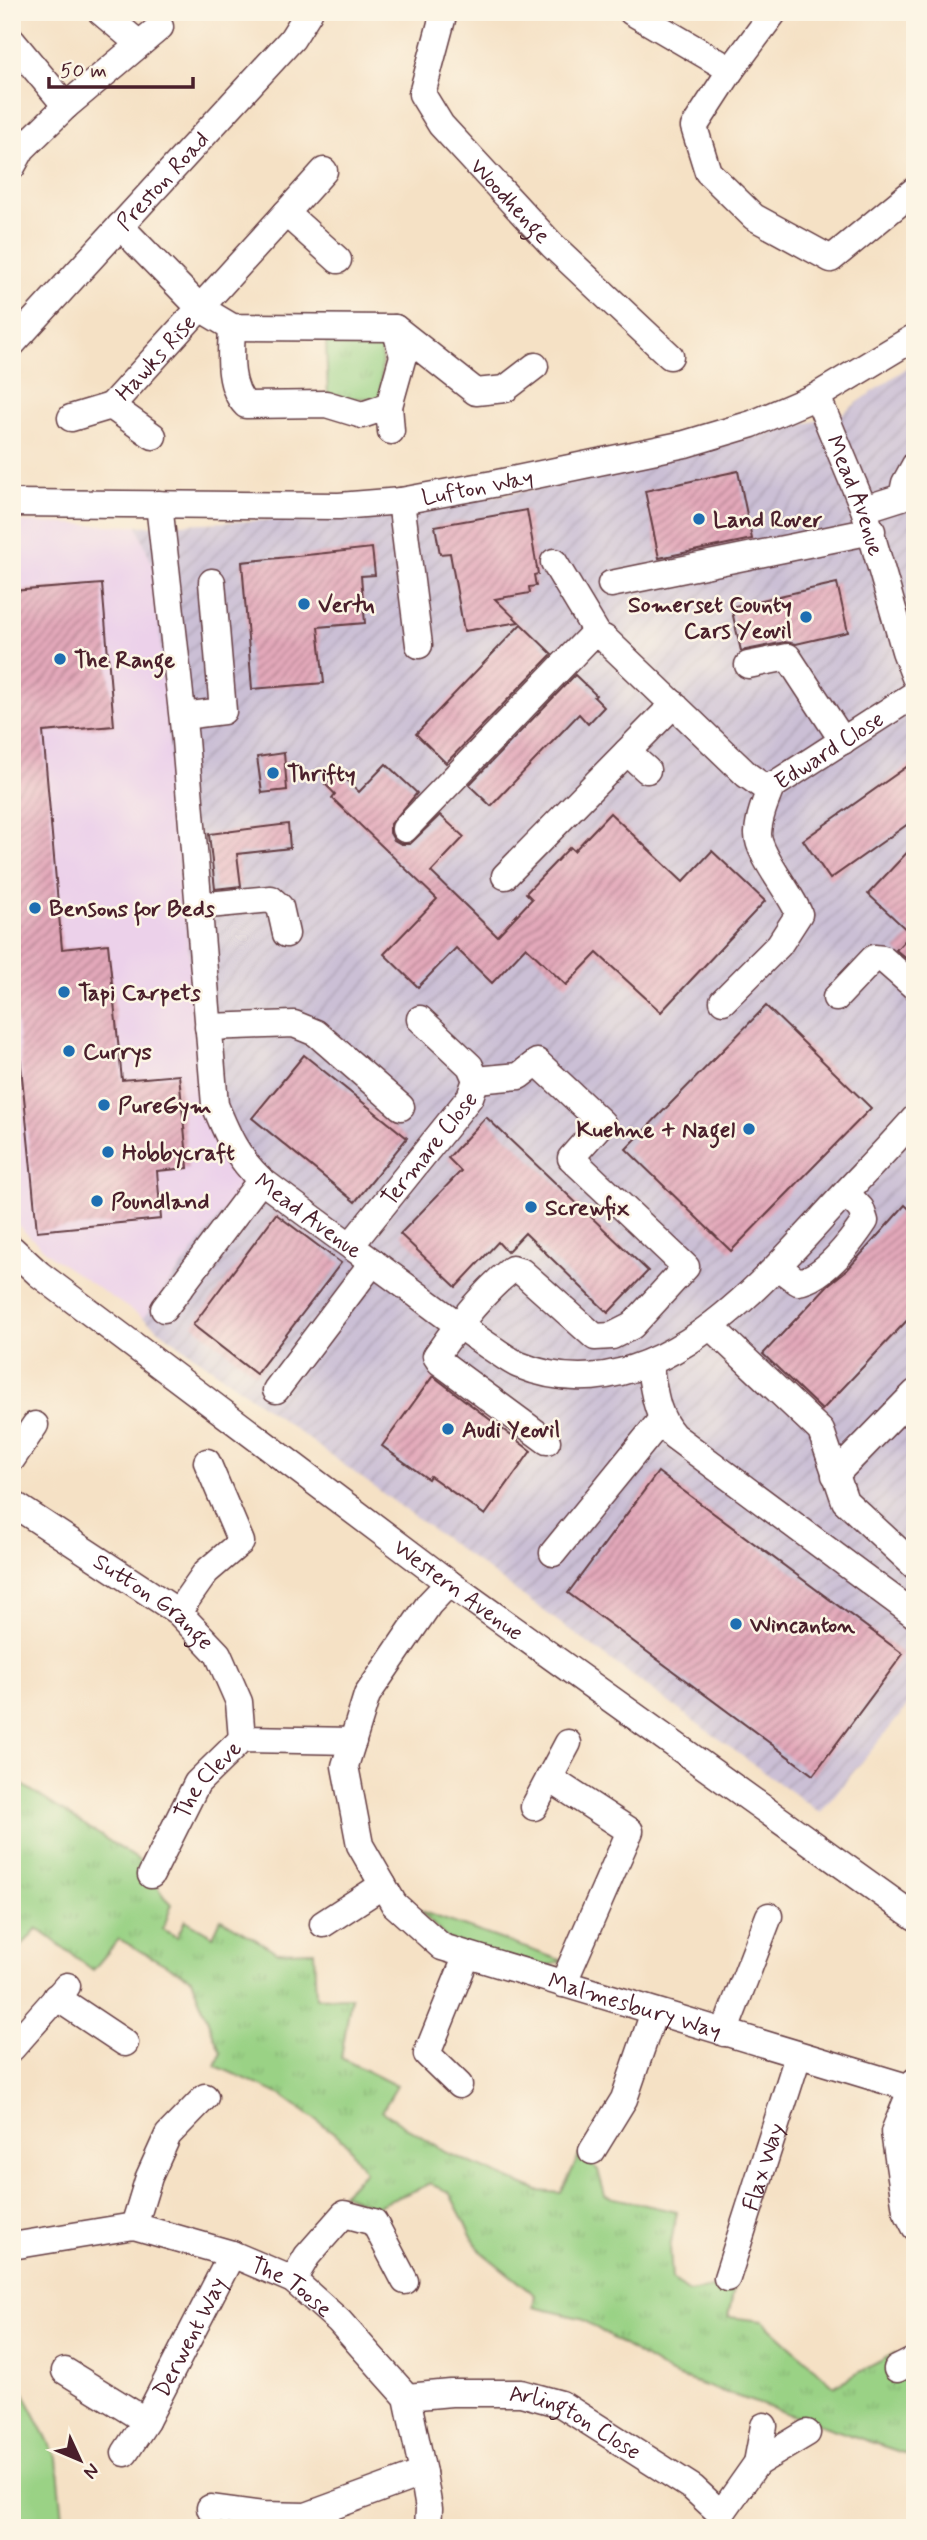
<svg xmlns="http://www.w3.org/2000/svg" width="927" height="2540" font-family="Mynerve,sans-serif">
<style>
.built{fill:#ecd1ea}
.industrial{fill:url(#industrial-furrows)}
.grass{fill:#9ad285;stroke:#727858;stroke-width:2}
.park{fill:url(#park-tufts);stroke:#727858;stroke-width:2}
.building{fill:url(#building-hatch)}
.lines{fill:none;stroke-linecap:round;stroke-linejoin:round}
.minor-casing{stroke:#643c42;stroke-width:29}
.minor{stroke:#fff;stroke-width:26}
.poi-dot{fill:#1f6fb2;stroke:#fcf5e5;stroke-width:2.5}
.labels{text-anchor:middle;stroke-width:5;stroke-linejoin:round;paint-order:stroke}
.street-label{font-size:23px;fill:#4a1f2b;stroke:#fcf5e5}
.poi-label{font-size:23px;font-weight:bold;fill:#4a1f2b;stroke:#fcf5e5;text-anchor:start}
</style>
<defs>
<pattern id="industrial-furrows" width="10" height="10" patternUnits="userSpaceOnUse" patternTransform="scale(1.75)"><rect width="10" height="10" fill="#cbbfd5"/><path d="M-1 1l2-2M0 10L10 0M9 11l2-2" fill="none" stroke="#b0a4b7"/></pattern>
<pattern id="park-tufts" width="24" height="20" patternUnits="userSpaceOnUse" patternTransform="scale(1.75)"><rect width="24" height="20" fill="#9ad285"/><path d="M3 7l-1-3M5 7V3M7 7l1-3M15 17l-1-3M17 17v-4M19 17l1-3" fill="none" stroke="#86b473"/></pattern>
<pattern id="building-hatch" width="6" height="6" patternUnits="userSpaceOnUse" patternTransform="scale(1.75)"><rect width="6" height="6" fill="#e3a8ba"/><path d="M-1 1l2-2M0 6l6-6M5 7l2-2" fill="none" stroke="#ba8897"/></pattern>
</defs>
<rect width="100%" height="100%" fill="#fcf5e5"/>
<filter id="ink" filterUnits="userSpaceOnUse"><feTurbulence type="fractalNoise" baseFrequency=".0143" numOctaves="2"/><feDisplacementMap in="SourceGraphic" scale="14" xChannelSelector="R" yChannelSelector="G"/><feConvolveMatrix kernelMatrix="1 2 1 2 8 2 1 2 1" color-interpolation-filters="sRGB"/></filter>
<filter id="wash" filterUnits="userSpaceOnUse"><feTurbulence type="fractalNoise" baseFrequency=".00686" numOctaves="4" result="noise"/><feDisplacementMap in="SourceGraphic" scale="28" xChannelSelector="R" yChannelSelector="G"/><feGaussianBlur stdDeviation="1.57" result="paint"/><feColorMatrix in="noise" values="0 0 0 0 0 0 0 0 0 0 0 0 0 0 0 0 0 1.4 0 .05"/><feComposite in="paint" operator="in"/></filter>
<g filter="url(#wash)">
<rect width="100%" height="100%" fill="#f5e1c5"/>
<path class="built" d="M12 522 137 526 154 569 181 885 200 1056 246 1181 143 1318 53 1258 12 1220Z"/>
<path class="industrial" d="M915 362V1697L820 1813 143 1318 246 1181 225 1159 208 1116 181 885 154 569 137 526 381 515 553 486 840 415Z"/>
<g class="grass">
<path d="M420 1911 563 1961 540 1969 447 1939Z"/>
<path d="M12 2370 57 2458 64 2528H14L12 2523Z"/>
</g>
<g class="park">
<path d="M357 340 377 343 382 349 381 398 328 399 326 342Z"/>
<path d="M12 1778 146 1865 162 1894 172 1904 163 1929 177 1937 185 1920 213 1936 221 1919 277 1952 314 1951 316 1998 351 1997 341 2058 397 2086 382 2111 445 2152 538 2191 561 2193 581 2152 598 2170 605 2196 677 2212 670 2247 672 2279 689 2292 735 2284 728 2317 763 2321 834 2386 895 2353 915 2390V2457L671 2374 580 2318 533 2307 535 2295 479 2250 449 2192 430 2184 375 2207 342 2194 365 2172 344 2140 281 2095 216 2066 221 2053 191 1979 119 1939 93 1970 37 1928 21 1947 12 1941Z"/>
</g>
<g id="blocks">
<g class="building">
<path d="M738 471 752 539 659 558 645 491Z"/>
<path d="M527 510 538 574 534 575 536 586 529 587 530 593 495 599 519 622 464 631 450 553 440 554 435 526Z"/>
<path d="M372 548 375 575 361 576 365 623 318 627 324 683 252 689 242 562Z"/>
<path d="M837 583 848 632 796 644 785 642 741 651 731 607Z"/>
<path d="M102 584 114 726 43 732 62 949 108 944 122 1080 179 1075 188 1168 157 1171 161 1219 37 1231 12 973V591Z"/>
<path d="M521 624 552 654 446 763 416 734Z"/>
<path d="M575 675 596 695 594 697 604 707 588 724 579 714 491 806 469 785Z"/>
<path d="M284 753 287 790 262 793 257 757Z"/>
<path d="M915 761V819L830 879 803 840Z"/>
<path d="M386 764 417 793 390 825V833L394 840 401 844H410L440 815 464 837 431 872 497 936 532 899 526 893 570 847 574 851 610 813 683 882 712 851 765 901 661 1012 597 953 566 985 526 947 492 983 456 948 418 987 384 954 437 899 332 798 335 794 325 784 338 771 359 792Z"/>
<path d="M288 824 290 848 237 854 241 886 215 889 209 834Z"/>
<path d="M915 844V966L896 950 911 934 868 894Z"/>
<path d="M766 1006 871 1108 731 1251 626 1149Z"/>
<path d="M304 1055 407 1138 355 1202 252 1118Z"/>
<path d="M486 1117 648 1271 608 1313 525 1233 507 1252 498 1242 456 1287 400 1234 461 1171 448 1158Z"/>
<path d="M905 1205 915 1214V1312L822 1410 763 1354 828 1285 848 1269Z"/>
<path d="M276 1214 341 1263 256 1374 193 1325Z"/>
<path d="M433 1376 531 1451 485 1515 430 1476 428 1479 382 1446Z"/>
<path d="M658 1472 903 1654 813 1775 568 1593Z"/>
</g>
</g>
</g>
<g filter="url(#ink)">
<use href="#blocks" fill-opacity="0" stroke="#643c42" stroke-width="2"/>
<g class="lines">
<defs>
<g id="minor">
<path d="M101 12 138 43"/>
<path id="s1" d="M444 12 422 94 441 125 552 245 670 356"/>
<path d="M632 12 731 70"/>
<path d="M774 12 731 70 694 127 708 172 754 217 831 259 915 190"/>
<path d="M12 41 66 106"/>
<path d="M12 167 22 149 66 106 160 27"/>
<path d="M324 171 286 213 338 260"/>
<path d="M120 226 200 308 232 327 395 328 476 392 505 389 535 366"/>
<path d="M232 327C231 353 227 386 246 405L326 404 362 415 389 406 403 356 395 328"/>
<path id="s2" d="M12 344 292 39 309 12"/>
<path id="s3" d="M817 396 864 509 905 651 915 677"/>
<path id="s4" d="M111 406 286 213"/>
<path d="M389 406 391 431"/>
<path d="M71 418 111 406 153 436"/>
<path d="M401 501 419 645"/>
<path id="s5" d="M12 503 339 506 401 501 493 484 685 444 752 424 817 396 915 337"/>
<path id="s6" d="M159 504 185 740 215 1105C228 1136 236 1156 261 1180 314 1220 369 1259 423 1299 444 1315 465 1330 487 1345 497 1351 508 1360 519 1365 644 1416 750 1297 825 1215 855 1182 886 1151 915 1118"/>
<path d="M864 509 902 497 905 483 915 465"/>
<path d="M554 562 598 635"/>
<path d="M611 584 872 531"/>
<path d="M748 665 788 657 843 741"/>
<path d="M183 716 223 711 212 582"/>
<path d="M627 752 647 770"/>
<path id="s7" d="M405 829 591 636 604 638 747 775 765 788 777 783 915 694"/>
<path d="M505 876 674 704"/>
<path d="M198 906 271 899 280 907 286 934"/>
<path d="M836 998 874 958 883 959 915 987"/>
<path d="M723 1001 779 945 799 914C790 891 757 854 758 833 759 816 766 800 772 785"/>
<path d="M208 1027 294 1024 316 1033 401 1107"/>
<path d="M476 1080 519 1076 537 1062 602 1123 571 1158 686 1267 632 1326 612 1336 595 1337 522 1272 512 1269C482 1293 458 1324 436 1356L440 1362 547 1441"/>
<path id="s8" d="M351 1245 470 1097 476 1080 470 1066 420 1019"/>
<path id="s9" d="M12 1249 39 1274 449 1583 915 1917"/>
<path d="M778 1267 798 1282C824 1278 851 1242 865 1221L861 1209 846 1193"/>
<path d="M164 1309 261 1180"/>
<path d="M711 1327 821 1431 845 1501 915 1566"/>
<path d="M649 1363C654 1389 655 1415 674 1436L915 1615"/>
<path d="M276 1390 373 1262"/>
<path d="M12 1459 35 1425"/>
<path d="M835 1475 915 1393"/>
<path id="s10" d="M12 1503 178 1612 218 1654 239 1702 242 1739"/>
<path d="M553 1553 662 1419"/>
<path id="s11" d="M449 1583 429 1604 367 1695 345 1766 360 1845 394 1904 442 1947 910 2088"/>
<path d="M178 1612 206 1572 241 1542 207 1462"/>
<path d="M549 1778 630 1831 563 1984"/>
<path d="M534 1807 568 1743"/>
<path id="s12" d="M151 1875 197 1783 242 1739 353 1741"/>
<path d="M323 1924 383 1885"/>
<path d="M56 1997 125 2043"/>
<path d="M724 2033 769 1916"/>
<path d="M12 2048 67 1986"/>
<path d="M915 2081 894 2132 906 2210 915 2227"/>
<path d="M459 2085 427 2054 467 1955"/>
<path d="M592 2151 624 2099 654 2012"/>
<path d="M134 2226 149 2177 168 2135 205 2097"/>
<path id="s13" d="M12 2246 134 2226 232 2254 293 2280 339 2321 407 2397 423 2473 429 2509 428 2528"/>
<path id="s14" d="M727 2278 798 2056"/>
<path d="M293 2280 307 2256 344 2214 374 2222 405 2281"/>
<path d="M897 2369 915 2360"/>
<path d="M65 2371 146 2421"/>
<path id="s15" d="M407 2397 451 2393H521L561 2404 693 2488 721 2514 719 2528"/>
<path id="s16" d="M125 2453 146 2421 232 2254"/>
<path d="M757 2463 807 2433"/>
<path d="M210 2508 263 2515 306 2516 423 2473"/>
<path d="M721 2514 757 2463 764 2426"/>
</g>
</defs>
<use href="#minor" class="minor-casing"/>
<use href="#minor" class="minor"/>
</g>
</g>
<g class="poi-dot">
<circle cx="699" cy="519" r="7"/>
<circle cx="304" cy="604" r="7"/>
<circle cx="806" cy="617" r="7"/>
<circle cx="60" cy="659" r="7"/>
<circle cx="273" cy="773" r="7"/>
<circle cx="35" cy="908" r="7"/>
<circle cx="64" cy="992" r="7"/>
<circle cx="69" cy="1051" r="7"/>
<circle cx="104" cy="1105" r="7"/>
<circle cx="749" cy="1129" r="7"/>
<circle cx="108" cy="1152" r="7"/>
<circle cx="97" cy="1201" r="7"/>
<circle cx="531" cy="1207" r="7"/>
<circle cx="448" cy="1429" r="7"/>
<circle cx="736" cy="1624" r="7"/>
</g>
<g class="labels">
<g class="street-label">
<text dy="8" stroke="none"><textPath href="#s2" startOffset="222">Preston Road</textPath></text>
<text dy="8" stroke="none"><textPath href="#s1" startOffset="224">Woodhenge</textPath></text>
<text dy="8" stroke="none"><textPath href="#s4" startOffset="66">Hawks Rise</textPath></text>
<text dy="8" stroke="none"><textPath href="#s5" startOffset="467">Lufton Way</textPath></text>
<text dy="8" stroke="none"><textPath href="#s3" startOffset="107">Mead Avenue</textPath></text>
<text dy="8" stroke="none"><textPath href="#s7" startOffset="576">Edward Close</textPath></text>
<text dy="8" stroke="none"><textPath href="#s8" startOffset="124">Termare Close</textPath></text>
<text dy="8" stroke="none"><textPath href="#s6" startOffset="752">Mead Avenue</textPath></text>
<text dy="8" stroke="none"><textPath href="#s9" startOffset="562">Western Avenue</textPath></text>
<text dy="8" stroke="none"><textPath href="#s10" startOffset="173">Sutton Grange</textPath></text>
<text dy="8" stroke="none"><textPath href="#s12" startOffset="112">The Cleve</textPath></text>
<text dy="8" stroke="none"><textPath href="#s11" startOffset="628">Malmesbury Way</textPath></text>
<text dy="8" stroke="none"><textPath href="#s14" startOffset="117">Flax Way</textPath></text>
<text dy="8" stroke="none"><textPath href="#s13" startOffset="294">The Toose</textPath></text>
<text dy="8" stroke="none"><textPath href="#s16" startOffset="133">Derwent Way</textPath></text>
<text dy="8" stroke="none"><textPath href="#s15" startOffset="175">Arlington Close</textPath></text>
</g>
<g class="poi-label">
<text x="713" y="527">Land Rover</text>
<text x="318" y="612">Vertu</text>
<text x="792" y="612" text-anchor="end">Somerset County<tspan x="792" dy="26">Cars Yeovil</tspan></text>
<text x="74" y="667">The Range</text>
<text x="287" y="781">Thrifty</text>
<text x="49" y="916">Bensons for Beds</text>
<text x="78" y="1000">Tapi Carpets</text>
<text x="83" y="1059">Currys</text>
<text x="118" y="1113">PureGym</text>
<text x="735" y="1137" text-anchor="end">Kuehne + Nagel</text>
<text x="122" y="1160">Hobbycraft</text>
<text x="111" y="1209">Poundland</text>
<text x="545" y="1215">Screwfix</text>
<text x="462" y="1437">Audi Yeovil</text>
<text x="750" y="1632">Wincanton</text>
</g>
</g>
<rect width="927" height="2540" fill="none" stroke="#fcf5e5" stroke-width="42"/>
<g transform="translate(80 2460) rotate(134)" stroke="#fcf5e5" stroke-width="5" paint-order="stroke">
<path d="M0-5L12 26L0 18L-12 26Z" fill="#4a1f2b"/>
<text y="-10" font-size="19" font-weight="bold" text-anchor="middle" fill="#4a1f2b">N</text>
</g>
<path d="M49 77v10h144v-10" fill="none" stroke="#4a1f2b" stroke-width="3.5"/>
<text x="60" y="77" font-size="21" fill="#4a1f2b" stroke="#fcf5e5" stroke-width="5" paint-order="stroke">50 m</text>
</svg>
